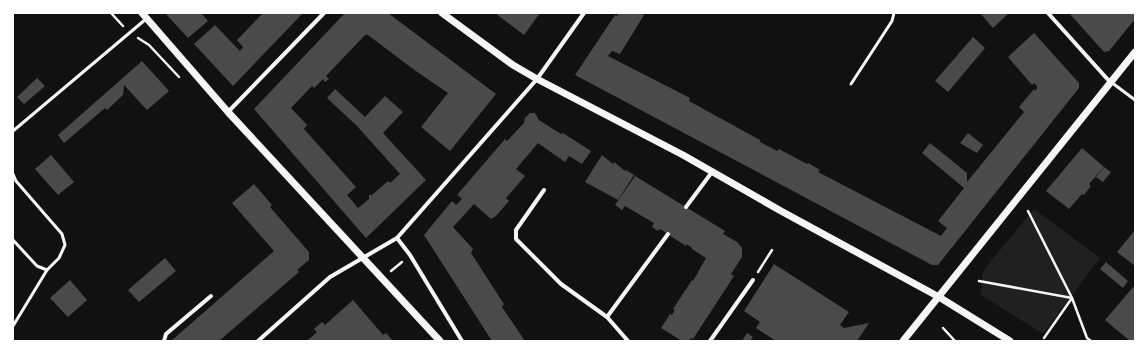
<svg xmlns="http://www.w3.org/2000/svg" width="1148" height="354" font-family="'DM Sans',sans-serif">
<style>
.green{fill:#202020}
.building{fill:#4a4a4a}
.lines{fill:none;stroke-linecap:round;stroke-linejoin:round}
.path{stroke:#f5f5f5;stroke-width:2.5}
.service{stroke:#f5f5f5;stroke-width:3}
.minor{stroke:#f5f5f5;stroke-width:4}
.tertiary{stroke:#f5f5f5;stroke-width:7}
</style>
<rect width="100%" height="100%" fill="#111"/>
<path class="green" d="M1034 209 1100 258 1043 334 981 295 982 275 986 267Z"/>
<g class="building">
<path d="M165 13H201L208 21 188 38Z"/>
<path d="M263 13H303L233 86 194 44 215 25 240 51 243 47 237 40Z"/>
<path d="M345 13H388L496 94 450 151 421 127 448 93 413 69 368 35H365L326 76 329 79 325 82 323 79 314 88 312 86 291 108 307 125 304 129 356 187 347 195 358 208 369 199V195H372L388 181 390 183 400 174 357 126 327 98 335 89 365 117 385 96 403 112 383 133 426 180 366 238 254 109Z"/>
<path d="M495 13H540L524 35Z"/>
<path d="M619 13H641L644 15 620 54 612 51 608 56 690 98 689 101 760 140V142L777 151 779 149 807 164 808 163 820 170 818 172 941 236 947 228 938 221 964 188 922 153 930 143 967 173V182L1024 112 1019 107 1034 89 1035 91 1037 88V86L1034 83 1032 85 1008 57 1034 33 1079 83V88L938 265H932L575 75 615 15 617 16Z"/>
<path d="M980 13H1009L993 28Z"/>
<path d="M1069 13H1135V19L1109 51 1104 52Z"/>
<path d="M973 37 985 48 948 92 935 81Z"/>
<path d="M142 61 169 91 147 110 124 85 123 95 107 110 105 108 64 143 58 135Z"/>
<path d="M37 78 45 86 24 104 17 97Z"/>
<path d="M530 113H535L539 120 561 134 563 133 591 151 582 164 569 156 565 162 538 143 516 169 525 176 506 198 509 201 496 216 491 219 474 204 453 227 473 249 471 253 504 304 502 307 525 341H492L424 235 452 201 456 205 462 199 457 195 505 139 507 141 524 123 525 118Z"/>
<path d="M968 133 983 145 977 153 960 143Z"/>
<path d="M1082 148 1104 167 1089 184 1091 186 1084 195 1082 194 1069 209 1046 191Z"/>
<path d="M51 155 74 182 58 195 35 169Z"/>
<path d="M602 155 613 164 614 162 625 171 626 170 634 175 618 200 585 182Z"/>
<path d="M1104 167 1111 172 1103 182 1096 177Z"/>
<path d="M635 176 725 231 723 234 737 242 742 248V257L731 274 734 276 693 339 691 338 689 341H682L661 328 670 314 672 315 675 310 673 309 692 280 693 281 706 258 692 249V248L687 244 686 246 660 229 658 231 652 227 654 223 625 206 622 210 615 205Z"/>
<path d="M254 184 272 205 270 207 309 252V260L297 270 299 272 219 341H171L274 251 232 203Z"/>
<path d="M1135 230V266L1117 252Z"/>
<path d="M165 258 176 271 139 302 128 290Z"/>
<path d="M1106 262 1128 281 1123 288 1100 269Z"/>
<path d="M774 264 849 312 840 325 844 328 869 323 857 341H776L756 328 760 322 744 311Z"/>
<path d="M70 280 87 300 68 317 50 298Z"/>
<path d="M1135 285V341H1130L1105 320Z"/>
<path d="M353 300 383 335 386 333 393 341H307L317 332 314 329 322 322 325 325Z"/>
<path d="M747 333 753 337 750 341H742Z"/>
</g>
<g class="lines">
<g class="path">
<path d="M111 13 123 26"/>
<path d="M138 38 149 45 179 77"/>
<path d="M1028 211 1072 298 1087 338 1091 341"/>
<path d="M391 271 402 262"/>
<path d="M758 272 772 250"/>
<path d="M979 281 1072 298 1044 338"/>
<path d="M943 328 955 341"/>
</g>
<g class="service">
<path d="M1111 82 1135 100"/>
<path d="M851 84 892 21 894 13"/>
<path d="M13 131 146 19"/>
<path d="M13 174 16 181 62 234 65 245 59 258 47 270 13 326"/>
<path d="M13 240 37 266 47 270"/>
</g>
<g class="minor">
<path d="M1048 13 1110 82"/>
<path d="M228 112 324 13"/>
<path d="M544 190 516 230V239L561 284 607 317 628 341"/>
<path d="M686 207 712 172"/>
<path d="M397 238 410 255 462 341"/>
<path d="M607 317 668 234"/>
<path d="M164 341 166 334 211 296"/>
<path d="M258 341 330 277 397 238 537 79 584 13"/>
<path d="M710 341 753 280"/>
</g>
<g class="tertiary">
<path d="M142 13 228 112 440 341"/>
<path d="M442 13 513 65 537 79 683 155 781 211 939 297 1010 341"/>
<path d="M903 341 1135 52"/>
</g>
</g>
<rect width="1148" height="354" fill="none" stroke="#ffffff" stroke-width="28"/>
</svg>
